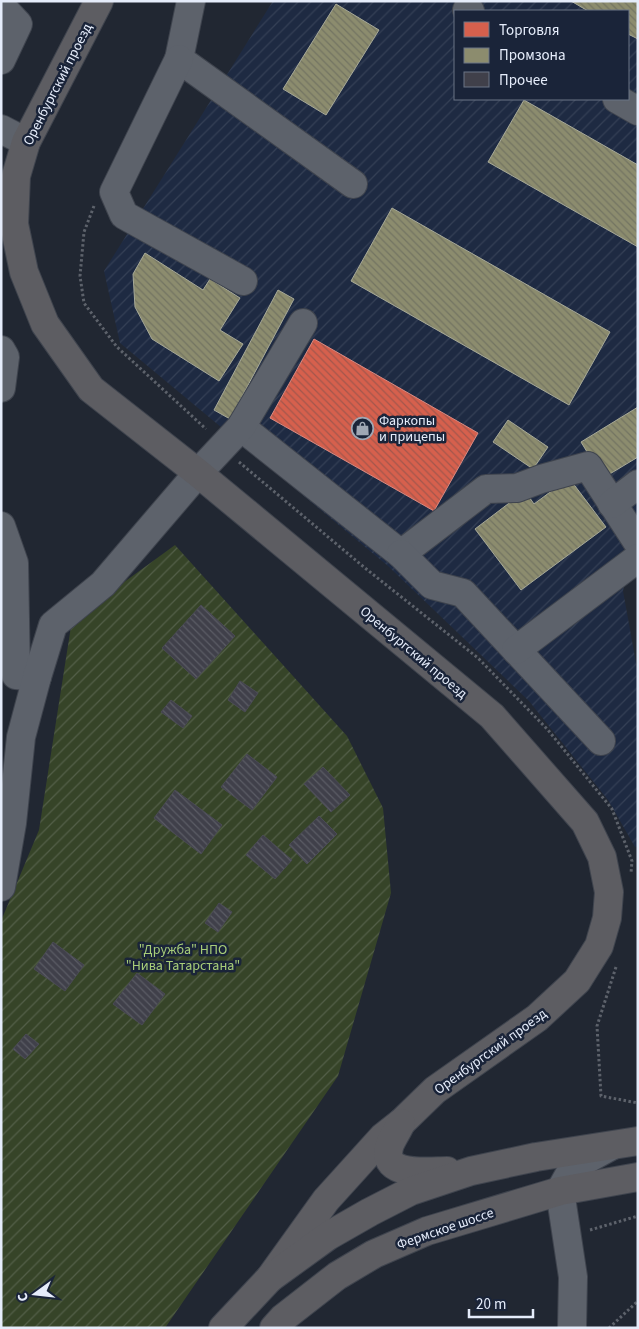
<svg xmlns="http://www.w3.org/2000/svg" width="639" height="1329" font-family="'Source Sans 3',sans-serif">
<style>
.industrial{fill:url(#industrial-furrows);fill-rule:evenodd}
.garden{fill:url(#garden-furrows)}
.shops{fill:url(#shops-back-hatch);stroke:#da8a81}
.industry{fill:url(#industry-back-hatch);stroke:#a7a998}
.building{fill:url(#building-back-hatch);stroke:#4a4b54}
.lines{fill:none;stroke-linecap:round;stroke-linejoin:round}
.minor-casing{stroke:#3f444e;stroke-width:30}
.major-casing{stroke:#3f444e;stroke-width:30}
.path{stroke:#5d626b;stroke-width:3;stroke-dasharray:2.5 2.5;stroke-linecap:butt}
.minor{stroke:#5d626b;stroke-width:28}
.major{stroke:#5d5d62;stroke-width:28}
.labels{text-anchor:middle;stroke-width:5;stroke-linejoin:round;paint-order:stroke}
.street-label{font-size:14px;fill:#e5ecfa;stroke:#1a2439}
.poi-label{font-size:14px;fill:#e5ecfa;stroke:#1a2439;text-anchor:start}
.park-label{font-size:14px;fill:#a8ce79;stroke:#1a2439}
</style>
<defs>
<pattern id="industrial-furrows" width="10" height="10" patternUnits="userSpaceOnUse" patternTransform="scale(1.25)"><rect width="10" height="10" fill="#1e2a42"/><path d="M-1 1l2-2M0 10L10 0M9 11l2-2" fill="none" stroke="#343f55"/></pattern>
<pattern id="garden-furrows" width="10" height="10" patternUnits="userSpaceOnUse" patternTransform="scale(1.25)"><rect width="10" height="10" fill="#364428"/><path d="M-1 1l2-2M0 10L10 0M9 11l2-2" fill="none" stroke="#535f48"/></pattern>
<pattern id="shops-back-hatch" width="6" height="6" patternUnits="userSpaceOnUse" patternTransform="scale(1.25)"><rect width="6" height="6" fill="#d6604d"/><path d="M-1 5l2 2M0 0l6 6M5-1l2 2" fill="none" stroke="#a3574c"/></pattern>
<pattern id="industry-back-hatch" width="6" height="6" patternUnits="userSpaceOnUse" patternTransform="scale(1.25)"><rect width="6" height="6" fill="#8c8c6e"/><path d="M-1 5l2 2M0 0l6 6M5-1l2 2" fill="none" stroke="#737462"/></pattern>
<pattern id="building-back-hatch" width="6" height="6" patternUnits="userSpaceOnUse" patternTransform="scale(1.25)"><rect width="6" height="6" fill="#40404a"/><path d="M-1 5l2 2M0 0l6 6M5-1l2 2" fill="none" stroke="#5b5c65"/></pattern>
</defs>
<rect width="100%" height="100%" fill="#212732"/>
<path class="industrial" d="M273 1H638V573L626 578 623 591 638 674V846L635 847 608 800 529 701 388 566 120 343 104 271ZM455 11H628V99H455Z"/>
<path class="garden" d="M175 545 347 736 383 808 391 893 338 1076 165 1328H1V921L39 830 72 620Z"/>
<path class="shops" d="M314 339 478 433 434 511 270 418Z"/>
<g class="industry">
<path d="M571 1H638V39L628 34V11H588Z"/>
<path d="M336 4 379 30 326 115 283 89Z"/>
<path d="M524 100 638 165V247L488 162Z"/>
<path d="M392 208 610 332 569 405 351 281Z"/>
<path d="M145 253 203 290 210 279 240 298 220 330 243 344 219 381 152 339 135 307 133 274Z"/>
<path d="M278 290 294 299 230 419 214 410Z"/>
<path d="M638 407V457L603 478 581 442Z"/>
<path d="M508 420 548 447 533 469 493 442Z"/>
<path d="M569 478 606 527 521 590 475 529 525 491 534 504Z"/>
</g>
<g class="building">
<path d="M201 605 235 636 196 679 162 648Z"/>
<path d="M240 681 258 693 245 712 228 700Z"/>
<path d="M171 700 192 716 183 728 161 712Z"/>
<path d="M247 754 277 777 252 810 221 787Z"/>
<path d="M323 767 350 795 331 812 304 784Z"/>
<path d="M175 790 222 825 201 854 154 818Z"/>
<path d="M319 816 337 834 307 864 289 845Z"/>
<path d="M263 835 292 860 275 879 246 855Z"/>
<path d="M219 903 232 912 218 932 205 923Z"/>
<path d="M53 942 84 965 65 991 34 969Z"/>
<path d="M137 973 165 994 142 1025 113 1004Z"/>
<path d="M26 1034 39 1044 25 1059 13 1049Z"/>
</g>
<g class="lines">
<defs>
<g id="minor">
<path d="M191 1 179 59 353 184"/>
<path d="M1 6 18 24 1 60"/>
<path d="M467 10 470 11"/>
<path d="M179 59 114 192 124 215 243 281"/>
<path d="M617 99 638 111"/>
<path d="M1 129 26 142"/>
<path d="M1 350 5 357 1 388"/>
<path d="M241 427 401 554 486 489 517 488 541 479 588 466 638 543"/>
<path d="M612 504 638 484"/>
<path d="M1 526 14 563 16 675 37 677"/>
<path d="M401 554 432 585 463 593 601 741"/>
<path d="M516 650 638 558"/>
<path d="M1 887 12 823 21 737 37 677 53 625 103 584 198 473 241 427 303 323"/>
<path d="M572 1328 573 1277 560 1191 570 1173 582 1162 611 1146"/>
</g>
<g id="major">
<path d="M99 1 26 142 16 176 14 224 24 272 45 324 91 389 198 473 492 716 585 822 602 857 609 892 607 918 599 946 577 981 537 1018 435 1090 402 1122 383 1137 326 1200 270 1278"/>
<path d="M401 1123C398 1130 393 1137 390 1144 378 1178 428 1171 447 1171"/>
<path d="M223 1328 270 1278 328 1236 370 1212 411 1191 471 1171 536 1157 638 1141"/>
<path d="M274 1328 283 1318 337 1276 374 1254 427 1231 560 1191 638 1177"/>
</g>
</defs>
<use href="#minor" class="minor-casing"/>
<use href="#major" class="major-casing"/>
<g class="path">
<path d="M94 206 84 232 80 276 84 303 117 347 206 429"/>
<path d="M239 462 365 568 478 658 548 730 612 809 632 861 631 873"/>
<path d="M616 967 597 1026 601 1096 638 1103"/>
<path d="M590 1230 638 1216"/>
<path d="M609 1328 638 1301"/>
</g>
<use href="#minor" class="minor"/>
<use href="#major" class="major"/>
</g>
<defs>
<symbol id="shop-ring" viewBox="-11 -11 22 22"><circle r="9.5" fill="#1a2439" stroke="#a0a7b4" stroke-width="1.5"/><path d="M-5-2.5h2.3a2.7 3.5 0 0 1 5.4 0H5L5.5 6h-11ZM-1.5-2.5h3a1.5 2.3 0 0 0-3 0Z" fill="#a0a7b4"/></symbol>
</defs>
<g fill-rule="evenodd">
<use href="#shop-ring" x="350" y="416" width="25" height="25"/>
</g>
<g class="labels">
<g class="street-label">
<text transform="translate(57 84) rotate(-63)" y="5">Оренбургский проезд</text>
<text transform="translate(414 652) rotate(40)" y="5">Оренбургский проезд</text>
<text transform="translate(490 1051) rotate(-36)" y="5">Оренбургский проезд</text>
<text transform="translate(445 1228) rotate(-19)" y="5">Фермское шоссе</text>
</g>
<g class="poi-label">
<text x="379" y="425">Фаркопы<tspan x="379" dy="16">и прицепы</tspan></text>
</g>
<g class="park-label">
<text x="183" y="954">"Дружба" НПО<tspan x="183" dy="16">"Нива Татарстана"</tspan></text>
</g>
</g>
<rect width="639" height="1329" fill="none" stroke="#e5ecfa" stroke-width="5"/>
<rect x="454" y="10" width="175" height="90" fill="#1a2439" stroke="#6b7486"/>
<rect x="464" y="22" width="25" height="15" fill="#d6604d" stroke="#6b7486"/>
<text x="499" y="35" font-size="15" fill="#e5ecfa">Торговля</text>
<rect x="464" y="48" width="25" height="15" fill="#8c8c6e" stroke="#6b7486"/>
<text x="499" y="60" font-size="15" fill="#e5ecfa">Промзона</text>
<rect x="464" y="72" width="25" height="15" fill="#40404a" stroke="#6b7486"/>
<text x="499" y="85" font-size="15" fill="#e5ecfa">Прочее</text>
<g transform="translate(35 1294) rotate(255)" stroke="#1a2439" stroke-width="4" paint-order="stroke">
<path d="M0-4L9 19L0 12L-9 19Z" fill="#e5ecfa"/>
<text y="-8" font-size="14" font-weight="bold" text-anchor="middle" fill="#e5ecfa">С</text>
</g>
<path d="M469 1309v8h64v-8" fill="none" stroke="#e5ecfa" stroke-width="2.5"/>
<text x="476" y="1309" font-size="15" fill="#e5ecfa" stroke="#1a2439" stroke-width="4" paint-order="stroke">20 m</text>
</svg>
